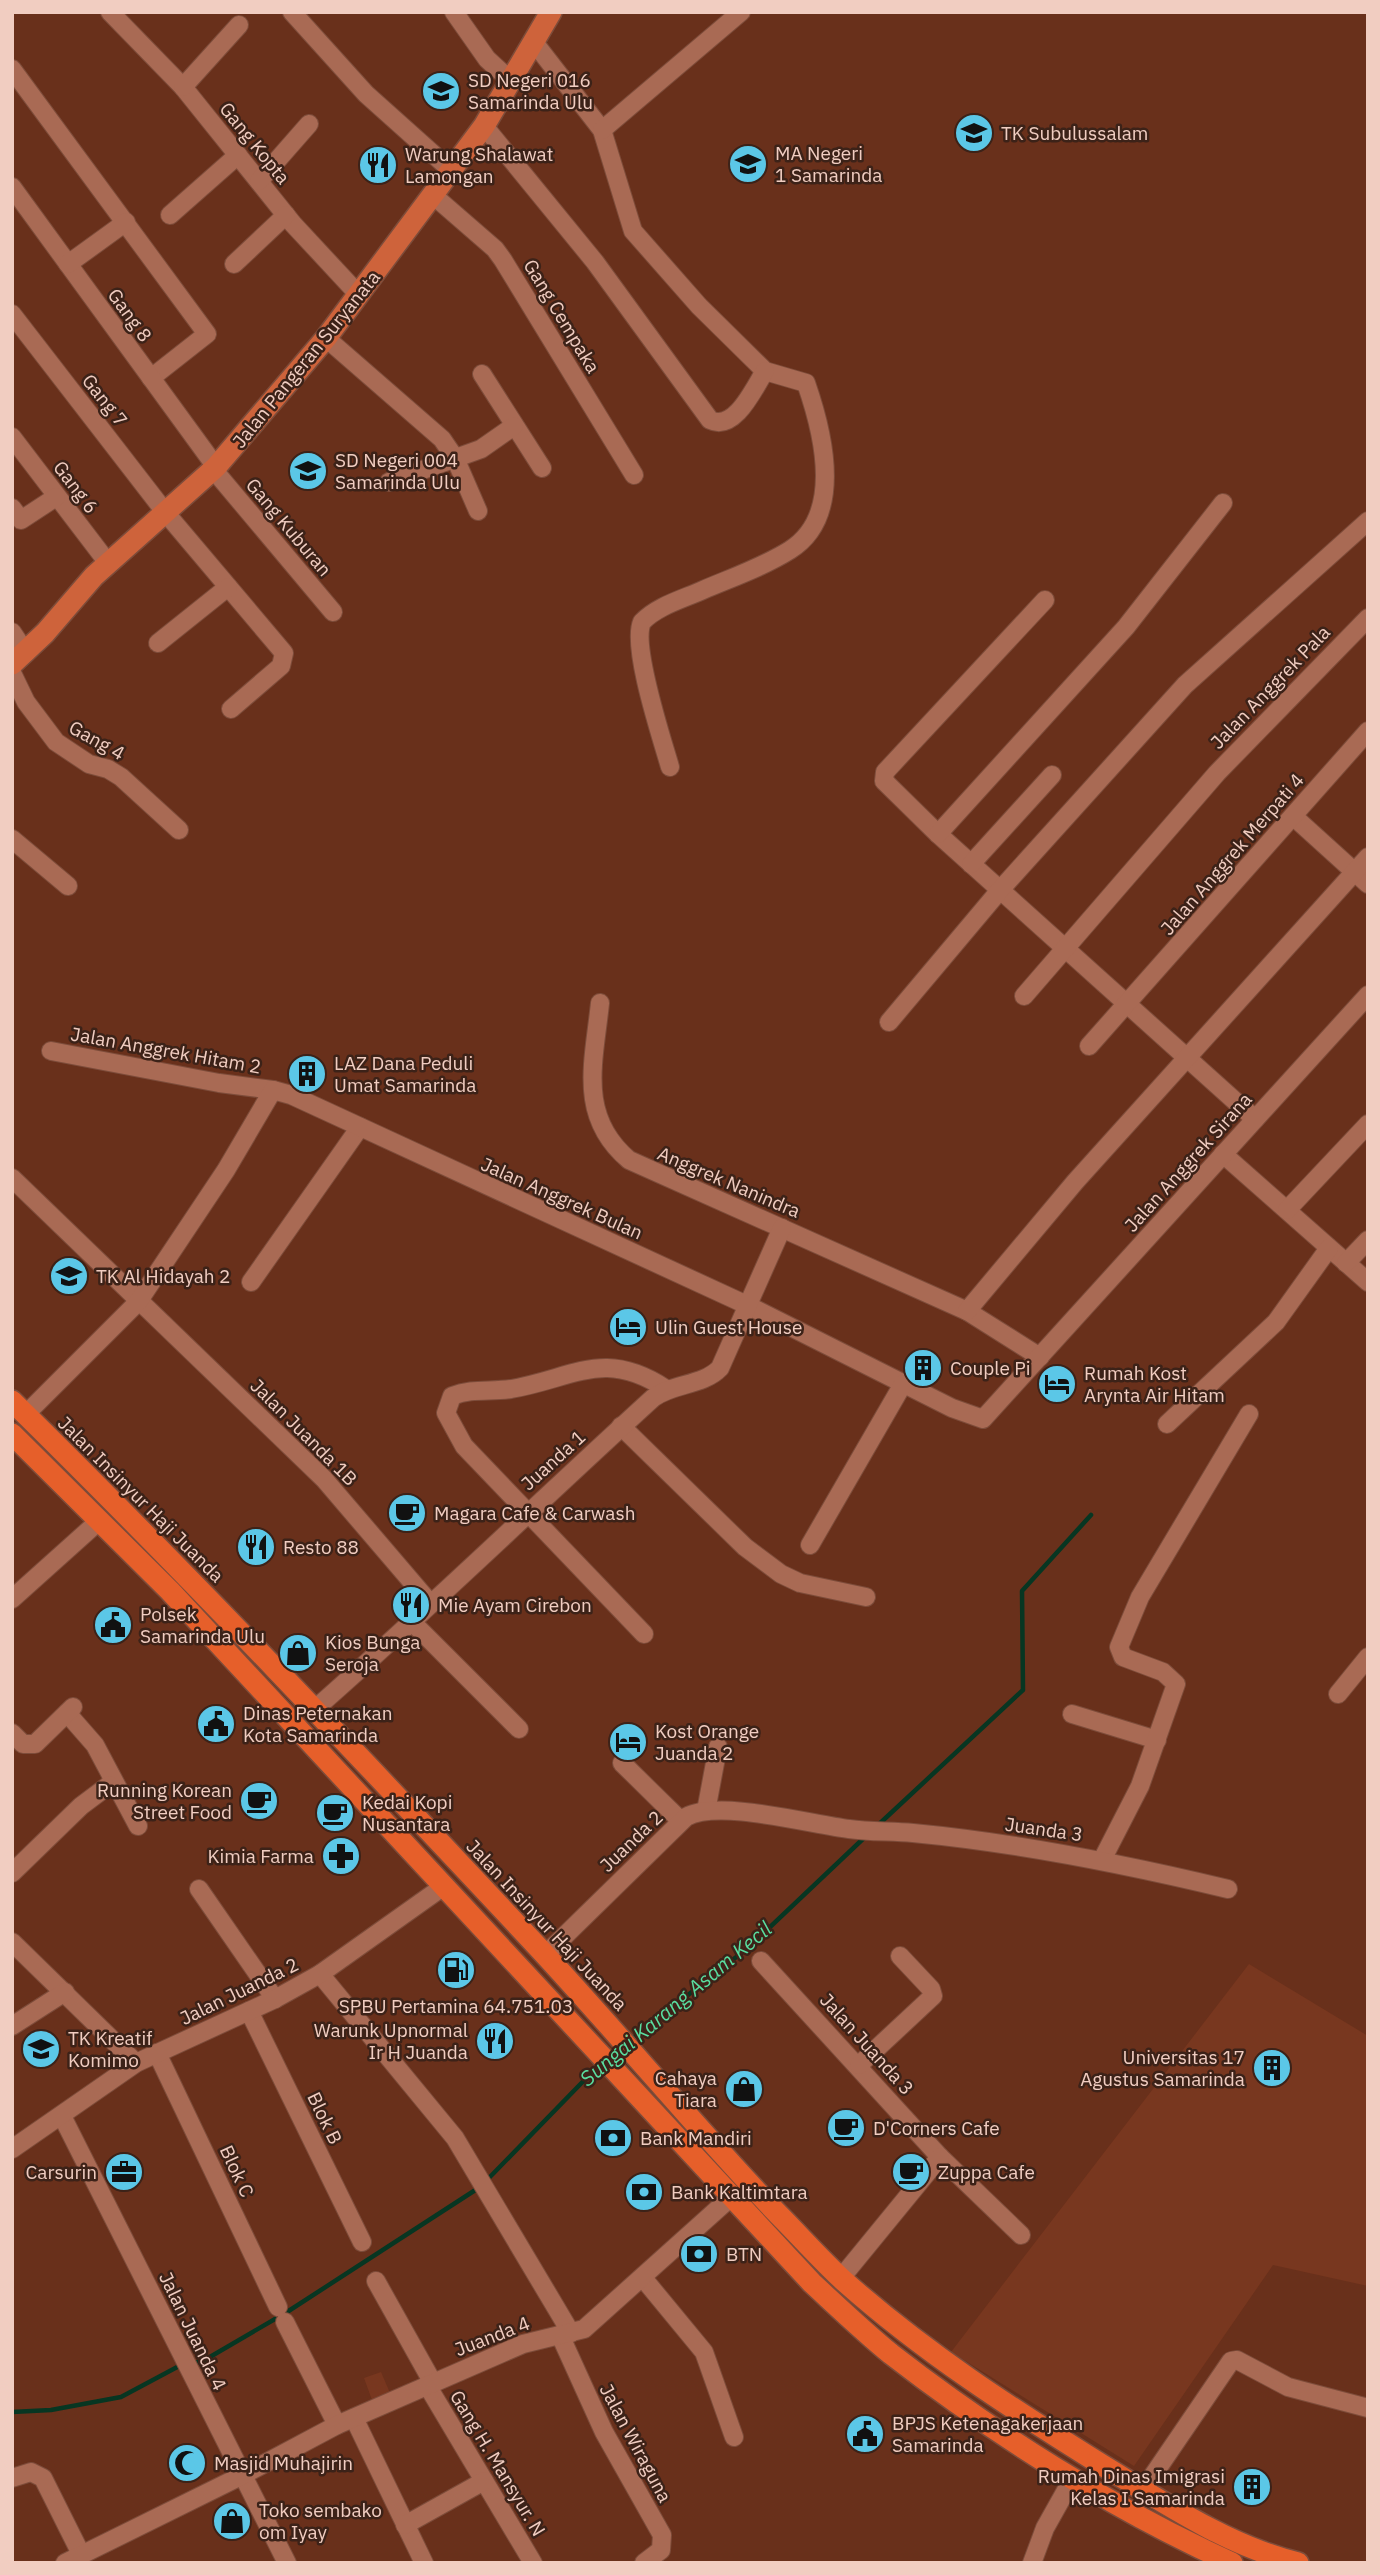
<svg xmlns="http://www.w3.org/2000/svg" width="1380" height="2575" font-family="'IBM Plex Sans',sans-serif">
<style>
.built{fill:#78371f}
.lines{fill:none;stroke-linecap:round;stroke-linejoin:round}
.stream{stroke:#073622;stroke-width:4.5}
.minor-casing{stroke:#7d4c3a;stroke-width:20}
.major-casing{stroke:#7d4c3a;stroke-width:24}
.highway-casing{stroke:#7d4c3a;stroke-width:24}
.minor{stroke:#a96a54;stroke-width:18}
.major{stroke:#ce633b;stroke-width:21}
.highway{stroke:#e65f2a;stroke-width:21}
.labels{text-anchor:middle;stroke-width:5;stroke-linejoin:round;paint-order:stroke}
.poi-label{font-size:19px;fill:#f1cdc1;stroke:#3c2218;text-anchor:start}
.street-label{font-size:19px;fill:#f1cdc1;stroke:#3c2218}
.water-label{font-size:21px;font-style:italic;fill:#59dd9f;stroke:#3c2218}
</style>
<rect width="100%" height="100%" fill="#69301b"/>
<g class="built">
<path d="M1249 1964 1368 2036V2286L1273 2265 1134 2466 951 2352Z"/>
<path d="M381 2372 390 2393 372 2400 364 2378Z"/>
<path d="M234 2502 249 2530 229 2540 215 2512Z"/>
</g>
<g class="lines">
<g class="stream">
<path d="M877 1826 1023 1690 1022 1591 1091 1515"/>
<path d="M632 2039 749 1947 865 1837"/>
<path d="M486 2181 600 2064"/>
<path d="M193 2363 203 2361 287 2312 480 2187"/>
<path d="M12 2412 51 2410 121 2397 181 2365"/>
</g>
<defs>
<g id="minor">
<path d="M110 12 183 87 293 224 359 295"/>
<path d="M292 12 366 94 452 171"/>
<path d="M454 12 487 59 510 80"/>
<path d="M533 41 602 130 633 231 699 306 765 371 806 383C823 432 845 515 790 550 763 567 731 578 703 590 683 599 657 606 642 622 631 646 662 739 670 767"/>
<path d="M12 69 207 334 151 378"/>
<path d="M183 87 239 25"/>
<path d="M484 126 595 262 710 420C735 432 754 388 765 371"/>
<path d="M602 130 741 12"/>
<path d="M259 181 309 124"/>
<path d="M12 187 216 467"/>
<path d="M434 196 495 249 503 260 634 475"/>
<path d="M170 215 238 155"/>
<path d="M68 264 126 222"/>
<path d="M234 264 286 215"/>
<path d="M12 314 165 512 284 653 281 666 231 709"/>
<path d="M326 338 442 439 455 458 478 511"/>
<path d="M482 374 542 468"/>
<path d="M12 437 108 563"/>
<path d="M213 469 333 612"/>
<path d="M389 482 481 449 514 426"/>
<path d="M12 508 21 520 56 497"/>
<path d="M1045 600 885 772 884 781 938 834 1255 1119"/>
<path d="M12 632 26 653"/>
<path d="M158 643 228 587"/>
<path d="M12 673 26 702 56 742 89 764 108 769 121 777 179 830"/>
<path d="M1294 817 1368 884"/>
<path d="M938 834 1126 627 1223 503"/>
<path d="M12 839 68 886"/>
<path d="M971 864 1052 775"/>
<path d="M1024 996 1217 773 1368 618"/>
<path d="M600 1003C594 1062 577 1116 629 1160L967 1311 1040 1357"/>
<path d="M889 1022 1000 890 1185 685 1368 521"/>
<path d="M1089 1046 1368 731"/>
<path d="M51 1051 219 1083 273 1090"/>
<path d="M1223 1154 1368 1282"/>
<path d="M12 1178 324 1479 430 1603"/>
<path d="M1287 1210 1368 1124"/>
<path d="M1346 1263 1368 1240"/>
<path d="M251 1282 360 1127"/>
<path d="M967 1311 1075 1182 1368 857"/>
<path d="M26 1414 138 1302 226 1170 273 1090 291 1095 749 1306 952 1408 983 1419 1368 995"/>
<path d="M1167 1424 1276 1322 1329 1248"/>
<path d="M621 1426 745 1547 781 1574 800 1583 866 1597"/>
<path d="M810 1545 903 1384"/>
<path d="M12 1599 100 1520"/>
<path d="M413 1623 519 1729"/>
<path d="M644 1634 464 1446 446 1413 452 1396C472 1388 490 1392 511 1389 574 1378 604 1348 666 1389"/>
<path d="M1338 1694 1368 1657"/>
<path d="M315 1709C430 1608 540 1501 653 1398 673 1383 703 1386 720 1368L782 1228"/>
<path d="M67 1713 95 1745 138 1826"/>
<path d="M1072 1714 1157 1740"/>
<path d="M12 1733 23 1744H35L73 1707"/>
<path d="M622 1763 681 1821"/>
<path d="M706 1811 718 1747"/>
<path d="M1102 1860 1140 1786 1176 1684 1163 1672 1123 1657 1119 1647 1140 1597 1249 1414"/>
<path d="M12 1873 81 1806 109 1785"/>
<path d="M199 1889 275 1999"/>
<path d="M12 1942 136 2063"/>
<path d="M545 1955 686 1817C719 1799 809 1824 849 1829 870 1832 891 1831 913 1833 1019 1843 1124 1864 1228 1889"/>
<path d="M761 1961 940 2157 1021 2235"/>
<path d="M320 1974 455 2138 571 2333"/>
<path d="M249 2011 362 2242"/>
<path d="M12 2026 65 1992"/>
<path d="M157 2053 278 2307"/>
<path d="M859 2065 933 1996 931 1989 900 1956"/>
<path d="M62 2116 287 2563"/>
<path d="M12 2149 136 2063 275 1999 320 1974 444 1886"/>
<path d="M643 2278 704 2352 734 2437"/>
<path d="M841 2278 940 2157"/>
<path d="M376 2281 433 2383"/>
<path d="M285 2322 337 2425"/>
<path d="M560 2335 604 2432 662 2535 661 2550 644 2563"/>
<path d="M427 2385 533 2563"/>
<path d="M354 2418 424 2563"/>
<path d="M12 2478 31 2472 43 2478 81 2554"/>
<path d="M1143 2490 1231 2361 1237 2360 1288 2387 1368 2408"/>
<path d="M405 2525 484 2481"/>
<path d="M65 2563 241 2476 337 2425 523 2344 584 2329 730 2198"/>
<path d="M1032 2563 1045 2528 1073 2478"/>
</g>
<path id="major" d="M12 664 45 633 94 576 216 467 326 338 484 126 551 12"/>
<g id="highway">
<path d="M12 1401C192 1578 364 1761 536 1945 618 2033 694 2126 777 2213 800 2236 821 2260 845 2282 924 2352 1012 2409 1102 2465 1163 2502 1228 2546 1298 2563"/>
<path d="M12 1434 170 1591 812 2283C838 2307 864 2332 891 2354 994 2434 1113 2509 1232 2563"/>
</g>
</defs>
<use href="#minor" class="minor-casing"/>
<use href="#major" class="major-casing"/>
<use href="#highway" class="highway-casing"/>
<use href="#minor" class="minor"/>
<use href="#major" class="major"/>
<use href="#highway" class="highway"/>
</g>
<defs>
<symbol id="school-disc" viewBox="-11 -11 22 22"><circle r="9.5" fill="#5bc7e7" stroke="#3c2218"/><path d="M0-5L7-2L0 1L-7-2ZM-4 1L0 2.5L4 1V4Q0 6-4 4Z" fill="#111"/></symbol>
<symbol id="restaurant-disc" viewBox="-11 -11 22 22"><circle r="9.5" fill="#5bc7e7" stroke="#3c2218"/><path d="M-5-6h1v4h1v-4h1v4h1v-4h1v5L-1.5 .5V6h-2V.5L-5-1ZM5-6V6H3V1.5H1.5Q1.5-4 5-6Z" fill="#111"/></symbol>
<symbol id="building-disc" viewBox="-11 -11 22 22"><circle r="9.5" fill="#5bc7e7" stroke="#3c2218"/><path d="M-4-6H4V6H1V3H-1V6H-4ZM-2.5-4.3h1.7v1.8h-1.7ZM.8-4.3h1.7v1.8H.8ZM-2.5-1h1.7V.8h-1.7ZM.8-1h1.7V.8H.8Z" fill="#111"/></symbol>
<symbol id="hotel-disc" viewBox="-11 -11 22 22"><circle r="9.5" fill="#5bc7e7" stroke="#3c2218"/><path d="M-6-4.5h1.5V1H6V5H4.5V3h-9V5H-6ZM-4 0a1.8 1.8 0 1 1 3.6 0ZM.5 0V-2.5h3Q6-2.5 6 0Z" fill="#111"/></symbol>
<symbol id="cafe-disc" viewBox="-11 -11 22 22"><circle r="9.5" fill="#5bc7e7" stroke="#3c2218"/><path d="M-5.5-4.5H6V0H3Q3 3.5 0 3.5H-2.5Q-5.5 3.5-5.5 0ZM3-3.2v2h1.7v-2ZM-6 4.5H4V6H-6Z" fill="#111"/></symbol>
<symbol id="civic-disc" viewBox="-11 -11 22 22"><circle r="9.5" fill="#5bc7e7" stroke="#3c2218"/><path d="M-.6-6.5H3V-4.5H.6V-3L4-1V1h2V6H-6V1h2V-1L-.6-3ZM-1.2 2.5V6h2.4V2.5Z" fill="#111"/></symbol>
<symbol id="shop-disc" viewBox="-11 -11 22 22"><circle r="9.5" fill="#5bc7e7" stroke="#3c2218"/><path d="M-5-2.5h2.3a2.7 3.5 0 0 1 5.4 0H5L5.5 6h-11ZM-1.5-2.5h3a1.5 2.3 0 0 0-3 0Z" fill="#111"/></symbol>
<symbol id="pharmacy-disc" viewBox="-11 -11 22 22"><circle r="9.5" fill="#5bc7e7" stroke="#3c2218"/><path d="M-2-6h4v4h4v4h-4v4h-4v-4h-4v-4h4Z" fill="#111"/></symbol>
<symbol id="fuel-disc" viewBox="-11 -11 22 22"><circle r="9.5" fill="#5bc7e7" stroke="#3c2218"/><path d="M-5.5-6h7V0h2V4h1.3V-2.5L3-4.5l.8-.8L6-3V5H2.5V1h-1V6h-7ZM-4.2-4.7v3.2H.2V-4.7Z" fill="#111"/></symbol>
<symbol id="bank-disc" viewBox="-11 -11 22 22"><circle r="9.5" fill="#5bc7e7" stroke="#3c2218"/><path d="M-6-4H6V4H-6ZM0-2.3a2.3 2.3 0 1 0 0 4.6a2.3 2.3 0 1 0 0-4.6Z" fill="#111"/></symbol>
<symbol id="office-disc" viewBox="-11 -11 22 22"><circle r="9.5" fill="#5bc7e7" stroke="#3c2218"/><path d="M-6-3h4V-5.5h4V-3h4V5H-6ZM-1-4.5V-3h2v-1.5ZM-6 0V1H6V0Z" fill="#111"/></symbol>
<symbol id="mosque-disc" viewBox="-11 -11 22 22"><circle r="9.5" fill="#5bc7e7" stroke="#3c2218"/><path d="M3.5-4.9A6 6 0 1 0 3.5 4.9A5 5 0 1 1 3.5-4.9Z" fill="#111"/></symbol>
</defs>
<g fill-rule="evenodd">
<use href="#school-disc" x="419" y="69" width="44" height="44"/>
<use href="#school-disc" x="952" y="111" width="44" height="44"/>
<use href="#school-disc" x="726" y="142" width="44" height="44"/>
<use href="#restaurant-disc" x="356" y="143" width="44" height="44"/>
<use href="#school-disc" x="286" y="449" width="44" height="44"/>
<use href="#building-disc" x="285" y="1052" width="44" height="44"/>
<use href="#school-disc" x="47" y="1254" width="44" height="44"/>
<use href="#hotel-disc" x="606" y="1305" width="44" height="44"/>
<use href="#building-disc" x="901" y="1346" width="44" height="44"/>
<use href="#hotel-disc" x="1035" y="1362" width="44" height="44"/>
<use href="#cafe-disc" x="385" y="1491" width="44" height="44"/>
<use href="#restaurant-disc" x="234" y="1525" width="44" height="44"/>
<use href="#restaurant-disc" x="389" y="1583" width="44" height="44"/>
<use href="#civic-disc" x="91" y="1603" width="44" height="44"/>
<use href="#shop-disc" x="276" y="1631" width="44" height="44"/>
<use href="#civic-disc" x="194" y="1702" width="44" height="44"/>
<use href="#hotel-disc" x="606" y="1720" width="44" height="44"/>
<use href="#cafe-disc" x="237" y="1779" width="44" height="44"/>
<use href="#cafe-disc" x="313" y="1791" width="44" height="44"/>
<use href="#pharmacy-disc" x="319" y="1834" width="44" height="44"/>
<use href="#fuel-disc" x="434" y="1948" width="44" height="44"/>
<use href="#restaurant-disc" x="473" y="2019" width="44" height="44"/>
<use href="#school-disc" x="19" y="2027" width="44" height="44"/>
<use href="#building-disc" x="1250" y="2046" width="44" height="44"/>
<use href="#shop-disc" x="722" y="2067" width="44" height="44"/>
<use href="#cafe-disc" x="824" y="2106" width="44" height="44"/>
<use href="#bank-disc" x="591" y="2116" width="44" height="44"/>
<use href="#office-disc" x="102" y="2150" width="44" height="44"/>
<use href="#cafe-disc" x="889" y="2150" width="44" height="44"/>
<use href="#bank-disc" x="622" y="2170" width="44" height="44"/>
<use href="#bank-disc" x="677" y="2232" width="44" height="44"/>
<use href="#civic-disc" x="843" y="2412" width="44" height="44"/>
<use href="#mosque-disc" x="165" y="2441" width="44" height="44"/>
<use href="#building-disc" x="1230" y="2465" width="44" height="44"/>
<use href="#shop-disc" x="210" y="2499" width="44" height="44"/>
</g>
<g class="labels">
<g class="poi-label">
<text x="468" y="87">SD Negeri 016<tspan x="468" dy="22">Samarinda Ulu</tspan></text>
<text x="1001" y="140">TK Subulussalam</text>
<text x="775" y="160">MA Negeri<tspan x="775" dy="22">1 Samarinda</tspan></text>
<text x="405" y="161">Warung Shalawat<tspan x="405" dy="22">Lamongan</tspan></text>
<text x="335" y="467">SD Negeri 004<tspan x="335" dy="22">Samarinda Ulu</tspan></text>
<text x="334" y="1070">LAZ Dana Peduli<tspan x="334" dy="22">Umat Samarinda</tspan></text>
<text x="96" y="1283">TK Al Hidayah 2</text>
<text x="655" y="1334">Ulin Guest House</text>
<text x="950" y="1375">Couple Pi</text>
<text x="1084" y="1380">Rumah Kost<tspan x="1084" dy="22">Arynta Air Hitam</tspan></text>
<text x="434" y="1520">Magara Cafe &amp; Carwash</text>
<text x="283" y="1554">Resto 88</text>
<text x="438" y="1612">Mie Ayam Cirebon</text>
<text x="140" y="1621">Polsek<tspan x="140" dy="22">Samarinda Ulu</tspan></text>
<text x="325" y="1649">Kios Bunga<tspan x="325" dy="22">Seroja</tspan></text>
<text x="243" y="1720">Dinas Peternakan<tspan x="243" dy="22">Kota Samarinda</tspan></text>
<text x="655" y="1738">Kost Orange<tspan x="655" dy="22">Juanda 2</tspan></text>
<text x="232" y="1797" text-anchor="end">Running Korean<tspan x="232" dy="22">Street Food</tspan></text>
<text x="362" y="1809">Kedai Kopi<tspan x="362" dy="22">Nusantara</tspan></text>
<text x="314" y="1863" text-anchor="end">Kimia Farma</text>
<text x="456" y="2013" text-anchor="middle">SPBU Pertamina 64.751.03</text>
<text x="468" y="2037" text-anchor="end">Warunk Upnormal<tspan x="468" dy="22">Ir H Juanda</tspan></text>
<text x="68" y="2045">TK Kreatif<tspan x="68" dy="22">Komimo</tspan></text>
<text x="1245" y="2064" text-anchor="end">Universitas 17<tspan x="1245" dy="22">Agustus Samarinda</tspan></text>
<text x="717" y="2085" text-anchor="end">Cahaya<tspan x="717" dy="22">Tiara</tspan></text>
<text x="873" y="2135">D'Corners Cafe</text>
<text x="640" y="2145">Bank Mandiri</text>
<text x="97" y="2179" text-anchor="end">Carsurin</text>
<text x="938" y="2179">Zuppa Cafe</text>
<text x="671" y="2199">Bank Kaltimtara</text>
<text x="726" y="2261">BTN</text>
<text x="892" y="2430">BPJS Ketenagakerjaan<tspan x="892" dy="22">Samarinda</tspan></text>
<text x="214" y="2470">Masjid Muhajirin</text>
<text x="1225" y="2483" text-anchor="end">Rumah Dinas Imigrasi<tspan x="1225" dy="22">Kelas I Samarinda</tspan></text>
<text x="259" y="2517">Toko sembako<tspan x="259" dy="22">om Iyay</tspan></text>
</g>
<g class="street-label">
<text transform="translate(255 143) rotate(51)" y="7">Gang Kopta</text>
<text transform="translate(130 315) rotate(54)" y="7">Gang 8</text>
<text transform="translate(562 316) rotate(59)" y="7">Gang Cempaka</text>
<text transform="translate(306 359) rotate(-51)" y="7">Jalan Pangeran Suryanata</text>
<text transform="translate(105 400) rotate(52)" y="7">Gang 7</text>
<text transform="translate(76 487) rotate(53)" y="7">Gang 6</text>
<text transform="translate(289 527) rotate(50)" y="7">Gang Kuburan</text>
<text transform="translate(1270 687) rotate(-46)" y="7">Jalan Anggrek Pala</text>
<text transform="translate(97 740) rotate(29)" y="7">Gang 4</text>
<text transform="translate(1232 854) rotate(-49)" y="7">Jalan Anggrek Merpati 4</text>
<text transform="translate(166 1050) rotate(10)" y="7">Jalan Anggrek Hitam 2</text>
<text transform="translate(1188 1162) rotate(-48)" y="7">Jalan Anggrek Sirana</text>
<text transform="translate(729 1182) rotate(23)" y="7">Anggrek Nanindra</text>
<text transform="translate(562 1198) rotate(24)" y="7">Jalan Anggrek Bulan</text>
<text transform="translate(304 1432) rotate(45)" y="7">Jalan Juanda 1B</text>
<text transform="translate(553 1460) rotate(-42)" y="7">Juanda 1</text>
<text transform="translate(141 1499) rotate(45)" y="7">Jalan Insinyur Haji Juanda</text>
<text transform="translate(1044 1829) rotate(8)" y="7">Juanda 3</text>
<text transform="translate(631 1841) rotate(-44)" y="7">Juanda 2</text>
<text transform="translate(547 1925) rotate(47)" y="7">Jalan Insinyur Haji Juanda</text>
<text transform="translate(239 1991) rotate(-26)" y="7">Jalan Juanda 2</text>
<text transform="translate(867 2044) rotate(48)" y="7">Jalan Juanda 3</text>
<text transform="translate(325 2118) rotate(64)" y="7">Blok B</text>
<text transform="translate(237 2171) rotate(65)" y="7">Blok C</text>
<text transform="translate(193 2331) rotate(64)" y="7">Jalan Juanda 4</text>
<text transform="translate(492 2336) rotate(-21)" y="7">Juanda 4</text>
<text transform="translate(636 2443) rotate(62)" y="7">Jalan Wiraguna</text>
<text transform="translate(498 2463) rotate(59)" y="7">Gang H. Mansyur. N</text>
</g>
<g class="water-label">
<text transform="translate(676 2004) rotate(-40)" y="7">Sungai Karang Asam Kecil</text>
</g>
</g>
<rect width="1380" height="2575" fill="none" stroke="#f1cdc1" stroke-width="28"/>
</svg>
